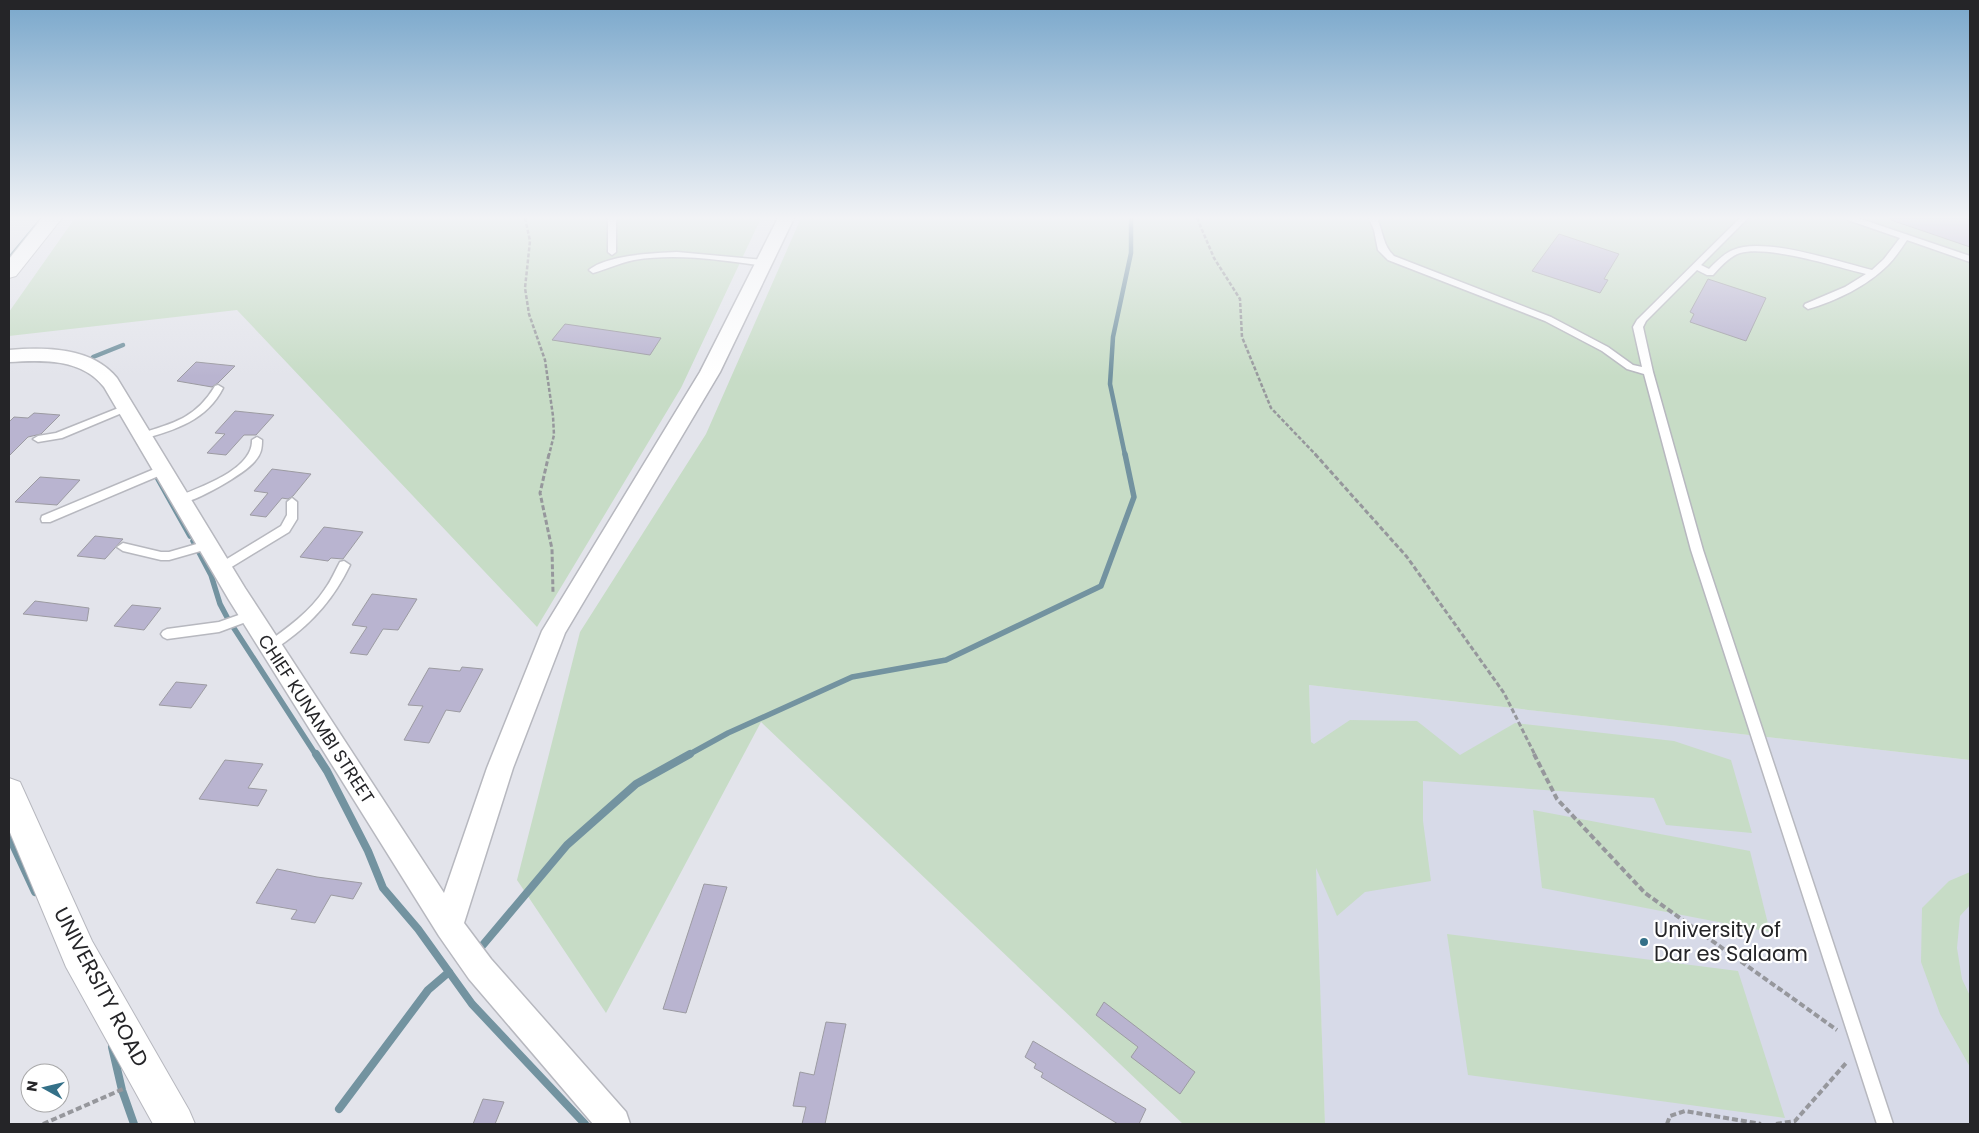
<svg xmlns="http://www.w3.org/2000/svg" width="1979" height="1133" font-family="Poppins,sans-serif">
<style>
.built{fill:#d7dae8}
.green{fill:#c7dcc6}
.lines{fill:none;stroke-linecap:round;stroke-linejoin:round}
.stream-far2{stroke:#7393a0;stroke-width:4.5}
.stream-far1{stroke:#7393a0;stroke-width:5.5}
.stream{stroke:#7393a0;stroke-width:8}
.building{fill:#b9b4d0;stroke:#9c9ba2}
.service-casing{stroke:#b7b8bf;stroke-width:3}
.minor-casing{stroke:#b7b8bf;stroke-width:3}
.tertiary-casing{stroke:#b7b8bf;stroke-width:2}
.path-far2{stroke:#96979c;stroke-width:2.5;stroke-dasharray:4 2;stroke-linecap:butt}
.path-far1{stroke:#96979c;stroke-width:3;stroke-dasharray:5 2.5;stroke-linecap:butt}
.path{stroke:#96979c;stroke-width:4;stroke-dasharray:6 3;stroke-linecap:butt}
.service{fill:#fff;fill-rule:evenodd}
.minor{fill:#fff;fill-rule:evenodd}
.tertiary{fill:#fff;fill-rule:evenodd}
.poi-dot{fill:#347088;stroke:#fff;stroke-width:2}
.labels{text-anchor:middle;stroke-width:4.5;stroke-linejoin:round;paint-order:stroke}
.street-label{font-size:18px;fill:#252528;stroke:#fff}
.near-poi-label{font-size:21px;fill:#252528;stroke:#fff;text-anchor:start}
.near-street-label{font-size:21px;fill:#252528;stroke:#fff}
</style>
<rect width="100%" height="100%" fill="#e3e4eb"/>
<path class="built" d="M1309 685 1970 760V1124H1325Z"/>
<g class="green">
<path d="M75 218H761L681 388 537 627 237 310 9 336V312Z"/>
<path d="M801 218H1970V760L1309 685 1311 742 1314 744 1350 720 1417 721 1460 755 1515 723 1674 741 1731 760 1752 833 1666 825 1654 798 1423 781V821L1431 881 1365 892 1337 916 1316 868 1325 1124H1183L761 722 606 1013 517 880 580 632 706 434Z"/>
<path d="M1533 810 1750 851 1770 932 1542 888Z"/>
<path d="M1970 872V905L1960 916 1957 948 1962 979 1970 996V1067L1940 1014 1921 962 1922 908 1949 881Z"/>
<path d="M1447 934 1738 971 1785 1118 1468 1075Z"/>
</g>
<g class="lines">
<g class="stream-far2">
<path d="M9 259 43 218"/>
<path d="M93 357 123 345"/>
<path d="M1125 455 1110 384 1113 337 1131 253V218"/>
</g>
<g class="stream-far1">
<path d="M158 479 190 536"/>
<path d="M193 541 211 575 220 604 228 619 316 755"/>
<path d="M688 755 728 733 852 677 946 660 1101 586 1134 497 1125 454"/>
</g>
<g class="stream">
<path d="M316 754 327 771 368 851 383 888 418 929 472 1004 585 1124"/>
<path d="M9 836 35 892"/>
<path d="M482 946 567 845 636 784 690 754"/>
<path d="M112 1047 122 1090 134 1124"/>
<path d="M339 1109 428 990 449 972"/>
</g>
</g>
<g class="building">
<path d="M1891 218H1964L1970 220V247L1891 220Z"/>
<path d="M1559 234 1619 254 1604 279 1608 280 1600 293 1532 271Z"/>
<path d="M1708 279 1766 298 1746 341 1690 322 1694 314 1690 312Z"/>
<path d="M565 324 661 338 650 355 552 340Z"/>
<path d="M196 362 235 366 218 383 212 387 177 381Z"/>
<path d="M235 411 274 415 256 435H244L226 455 207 453 225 434 215 433Z"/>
<path d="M34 413 60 415 41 434 28 437 9 456V422L14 417 28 418Z"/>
<path d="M272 469 311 474 293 496 288 499 282 498 266 517 250 515 268 493 254 491Z"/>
<path d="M40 477 80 480 57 505 15 502Z"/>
<path d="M324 527 363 532 343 559 331 558 328 561 300 557Z"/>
<path d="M95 536 123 539 105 559 77 556Z"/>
<path d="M372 594 417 599 398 630 383 629 367 655 350 653 367 627 352 625Z"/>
<path d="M35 601 89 608 87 621 23 614Z"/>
<path d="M132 605 161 608 144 630 114 626Z"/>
<path d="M462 667 483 669 460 712 446 710 429 743 404 740 423 706 408 705 429 668 460 671Z"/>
<path d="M176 682 207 685 191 708 159 705Z"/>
<path d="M225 760 263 764 248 788 267 790 258 806 199 799Z"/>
<path d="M277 869 317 877 362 883 353 899 331 895 315 923 291 919 297 910 256 903Z"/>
<path d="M704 884 727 887 686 1013 663 1009Z"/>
<path d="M1104 1002 1195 1072 1180 1094 1131 1057 1138 1047 1096 1015Z"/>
<path d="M826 1022 846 1024 825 1124H802L806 1107 793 1106 800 1072 814 1075Z"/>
<path d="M1033 1041 1146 1109 1139 1124H1118L1041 1077 1043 1073 1034 1068 1036 1064 1025 1057Z"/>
<path d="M483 1099 504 1102 495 1124H473Z"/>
</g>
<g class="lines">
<defs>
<g id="service">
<path d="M608 218H616V252L612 255 608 252Z"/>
<path d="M1369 218H1377C1383 232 1383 246 1394 256L1551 317 1608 347 1633 365 1642 367 1633 327 1637 320 1740 218H1748L1701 265 1709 269C1716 262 1723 254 1733 250 1763 236 1839 262 1872 270L1884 259 1900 238 1848 220 1847 218H1858L1970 256V262L1907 240C1901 249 1895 258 1888 265 1867 286 1836 301 1808 309L1804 306 1805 304 1845 287 1866 274C1837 267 1768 245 1740 253 1730 256 1720 267 1713 275H1707L1697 270 1646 321 1643 327 1653 372 1703 550 1893 1124H1877L1691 550 1644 374 1627 369 1602 351 1545 321 1388 260 1378 250 1374 230Z"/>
<path d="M677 252 764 260 768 263 764 266C721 260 677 253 634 260 619 263 607 269 593 273L589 270C607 255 654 253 677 252Z"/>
<path d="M218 385 223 388C207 420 175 430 143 439L139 438 138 436 139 434C174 423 196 418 215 386Z"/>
<path d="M126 405 129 406 131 408 129 410 62 438 38 442 33 439 38 436 56 433Z"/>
<path d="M257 437 262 440C262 449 261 454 255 461 246 473 190 506 177 503L176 500 177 497C200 487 253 470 252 440Z"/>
<path d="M164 465 169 469 168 472 50 522H42L41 519 42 516Z"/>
<path d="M292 498 297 502V519L289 532 225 571H217L215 568 217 565 281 526 287 515V502Z"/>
<path d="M207 541 213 545 211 548 169 560H161L123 551 117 547 123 543 161 552H169Z"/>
<path d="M344 561 350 565C334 598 314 621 285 642 279 646 273 653 265 650L263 647 265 644C287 628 310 612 325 589 331 581 335 571 340 562Z"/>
<path d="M250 611 254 613 256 616 254 619 219 632 167 639 163 637 161 634 163 631 167 629 219 622Z"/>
</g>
<path id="minor" d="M778 218H794L720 372 565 633 513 768 464 923 491 959 626 1112 630 1124H593L469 979 439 936 229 600 104 387C81 358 42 360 9 362V350C45 347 92 347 117 378L245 588 444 893 487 768 542 631 700 372Z"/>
<g id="tertiary">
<path d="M42 218H62L16 276 9 278V259Z"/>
<path d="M9 778 20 782 92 941 189 1110 195 1124H153L66 967 9 830Z"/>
</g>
</defs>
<use href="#service" class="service-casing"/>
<use href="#minor" class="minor-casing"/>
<use href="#tertiary" class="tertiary-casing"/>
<g class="path-far2">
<path d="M525 218 530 241 525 288 529 314 545 360 553 416 554 435 549 455"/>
<path d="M1197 218 1214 258 1240 299 1242 337 1271 408 1316 455"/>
</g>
<g class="path-far1">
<path d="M549 454 540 493 552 549 553 593"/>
<path d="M1315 454 1407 557 1504 693 1535 755"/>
</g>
<g class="path">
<path d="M1534 754 1557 799 1645 893 1837 1030"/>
<path d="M43 1124 123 1089"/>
<path d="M1667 1124 1670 1116 1685 1111 1761 1124"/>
<path d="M1776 1124 1795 1121 1847 1062"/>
</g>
<use href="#service" class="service"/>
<use href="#minor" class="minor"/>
<use href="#tertiary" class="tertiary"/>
</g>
<linearGradient id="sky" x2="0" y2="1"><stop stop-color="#79a7cb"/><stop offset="0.58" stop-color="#f2f3f6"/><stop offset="1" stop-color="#f2f3f6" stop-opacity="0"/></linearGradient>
<rect width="1979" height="376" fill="url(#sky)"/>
<circle class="poi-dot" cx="1644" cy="942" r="5"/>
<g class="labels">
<g class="street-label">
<text transform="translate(316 719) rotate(57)" y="6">CHIEF KUNAMBI STREET</text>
</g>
<g class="near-poi-label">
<text x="1654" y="937">University of<tspan x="1654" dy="24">Dar es Salaam</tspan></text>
</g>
<g class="near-street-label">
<text transform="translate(101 987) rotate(62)" y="7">UNIVERSITY ROAD</text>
</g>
</g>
<rect width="1979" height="1133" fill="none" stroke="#252528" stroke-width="20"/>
<g transform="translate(45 1088) rotate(278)"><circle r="24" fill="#ffffff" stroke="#a8a8a9"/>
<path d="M0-4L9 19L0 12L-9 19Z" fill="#347088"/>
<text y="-8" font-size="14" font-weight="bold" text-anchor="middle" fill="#252528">N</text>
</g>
</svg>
